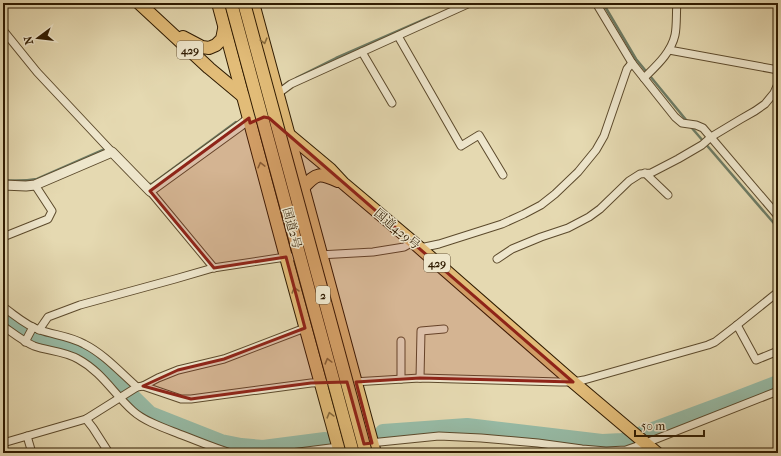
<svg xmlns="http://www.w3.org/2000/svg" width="781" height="456" font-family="'IM FELL French Canon','Noto Serif JP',serif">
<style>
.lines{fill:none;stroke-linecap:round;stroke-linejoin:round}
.stream{stroke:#6d7b64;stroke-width:2.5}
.river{stroke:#97bba6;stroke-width:16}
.minor-casing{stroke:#5c4a2c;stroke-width:9}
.tertiary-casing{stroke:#5c4a2c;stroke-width:11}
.trunk-casing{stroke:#2e1a00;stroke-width:14}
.minor{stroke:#eee6cc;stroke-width:7}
.tertiary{stroke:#eee6cc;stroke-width:9}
.trunk{stroke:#e2bc78;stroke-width:12}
.trunk-bridge-casing{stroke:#2e1a00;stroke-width:14;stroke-linecap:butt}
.trunk-bridge{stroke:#e2bc78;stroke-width:12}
.oneway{stroke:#886b3c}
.marked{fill:#8f2418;fill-opacity:0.2;stroke:#8f2418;stroke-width:3;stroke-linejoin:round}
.labels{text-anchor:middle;stroke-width:3;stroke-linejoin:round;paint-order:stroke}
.shield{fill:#eee6cc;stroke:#68573d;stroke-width:1}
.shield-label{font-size:11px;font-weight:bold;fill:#2e1a00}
.street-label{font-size:12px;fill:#2e1a00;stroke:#eee6cc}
</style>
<rect width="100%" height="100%" fill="#e5d9b1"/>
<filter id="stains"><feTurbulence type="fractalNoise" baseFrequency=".005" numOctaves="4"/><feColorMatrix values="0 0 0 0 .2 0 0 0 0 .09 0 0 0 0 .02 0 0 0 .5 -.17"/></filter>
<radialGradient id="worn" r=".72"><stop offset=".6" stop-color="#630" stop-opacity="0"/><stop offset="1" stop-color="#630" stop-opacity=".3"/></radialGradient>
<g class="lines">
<g class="stream">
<path d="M603 3 636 59 687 121"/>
<path d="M296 78 336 58 430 17"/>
<path d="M691 127 778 228"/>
<path d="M3 180C15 181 25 181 37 179L103 150"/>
<path d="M148 184H152L236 122"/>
</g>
<g class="river">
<path d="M3 317 32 337 84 353 95 360 150 414 221 442 241 446 263 448 325 440"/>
<path d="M383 432 467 426 602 442 623 441 731 401 778 383"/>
</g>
<defs>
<g id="minor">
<path d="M596 3 632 63 675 117 682 123 696 125 703 128 778 216"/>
<path d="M3 30 37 72 112 152"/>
<path d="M398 36 461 146 479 135 503 175"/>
<path d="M669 50 778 70"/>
<path d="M362 52 392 103"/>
<path d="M644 78C656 66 671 53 675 35 677 26 676 12 677 3"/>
<path d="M276 95 291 84 470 3"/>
<path d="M645 173 668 195"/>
<path d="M150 191 214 268"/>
<path d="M3 237 48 219 52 211 35 185"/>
<path d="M420 248 439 244 502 224 524 214 541 205 555 194 578 172 596 150 604 136 627 69 632 63"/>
<path d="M319 255 373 252 398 248 404 247 413 242"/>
<path d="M497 259 512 249 541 237 568 228 589 217 600 209 629 181 640 174 651 173 678 159 702 145 711 137 741 119 755 111 765 104 774 93 778 84"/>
<path d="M3 307C15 315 26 326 40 330 54 335 70 336 84 344 104 354 120 372 137 387"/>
<path d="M737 325 756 360 778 351"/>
<path d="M3 326C13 333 23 341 34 346 48 351 64 351 78 359 102 372 113 393 133 411 145 422 167 429 182 435 198 441 214 448 231 453"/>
<path d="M39 330 48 317 80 305 175 279 213 268 279 258 303 256"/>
<path d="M25 342 33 327"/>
<path d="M420 378 421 331 444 329"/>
<path d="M401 379V341"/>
<path d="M353 382 420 378 560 382H573L584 380 708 345 715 342 737 325 778 292"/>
<path d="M143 386 158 378 178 370 224 359 305 328"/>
<path d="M86 419 93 428 109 453"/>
<path d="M27 436 32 453"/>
<path d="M3 443 86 419 137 387 143 386 181 399H191L311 383 337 382"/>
<path d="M370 443 439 436 481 438 538 443 582 449 606 451 626 450 646 443 778 391"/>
<path d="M291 453 354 445"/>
</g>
<path id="tertiary" d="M3 185 26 186 35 185 112 152 150 191 241 125 252 116"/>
<g id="trunk">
<path d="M139 3 209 68 330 169 343 183 413 242 573 382 657 453"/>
<path d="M218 3 286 257 340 453"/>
<path d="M253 3 375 453"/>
<path d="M183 37 202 47 209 48 216 45 222 39 224 29"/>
<path d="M303 188C317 172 320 173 338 181"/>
</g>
</defs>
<use href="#minor" class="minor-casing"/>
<use href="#tertiary" class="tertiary-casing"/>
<use href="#trunk" class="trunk-casing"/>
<use href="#minor" class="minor"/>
<use href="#tertiary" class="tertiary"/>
<use href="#trunk" class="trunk"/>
<defs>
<g id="trunk-bridge">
<path d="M231 3 353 453"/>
<path d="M244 3 366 453"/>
</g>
</defs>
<use href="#trunk-bridge" class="trunk-bridge-casing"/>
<use href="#trunk-bridge" class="trunk-bridge"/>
</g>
<defs><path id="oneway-chevron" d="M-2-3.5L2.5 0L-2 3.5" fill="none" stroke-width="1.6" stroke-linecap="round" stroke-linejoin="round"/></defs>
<g class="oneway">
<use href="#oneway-chevron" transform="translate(264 41) rotate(75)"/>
<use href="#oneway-chevron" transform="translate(261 165) rotate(-104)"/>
<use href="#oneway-chevron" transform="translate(295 290) rotate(-106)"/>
<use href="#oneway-chevron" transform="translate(328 361) rotate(-105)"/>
<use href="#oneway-chevron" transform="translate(330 415) rotate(-105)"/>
</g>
<path class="marked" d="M264 117 269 118 573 382 420 378 356 382 372 443 364 444 347 382 311 383 191 399 143 386 178 370 224 359 305 328 286 257 214 268 150 191 249 118 250 123Z"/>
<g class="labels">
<g class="shield">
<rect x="177" y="41" width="26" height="18" rx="3"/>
<rect x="424" y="254" width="26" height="18" rx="3"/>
<rect x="316" y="286" width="14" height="18" rx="3"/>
</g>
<g class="shield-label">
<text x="190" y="54">429</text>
<text x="437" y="267">429</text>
<text x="323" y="299">2</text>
</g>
<g class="street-label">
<text transform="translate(292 228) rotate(75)" y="4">国道2号</text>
<text transform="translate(397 229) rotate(40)" y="4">国道429号</text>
</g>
</g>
<rect width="781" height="456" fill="none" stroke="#e5d9b1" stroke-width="16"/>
<rect x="4" y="4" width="773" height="448" fill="none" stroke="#2e1a00" stroke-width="2"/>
<rect x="8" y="8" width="765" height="440" fill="none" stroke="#2e1a00"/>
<g transform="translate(38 38) rotate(255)" stroke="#eee6cc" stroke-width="3" paint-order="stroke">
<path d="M0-3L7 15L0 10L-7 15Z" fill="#2e1a00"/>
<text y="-6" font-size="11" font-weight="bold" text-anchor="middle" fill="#2e1a00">N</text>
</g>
<path d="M635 430v6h69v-6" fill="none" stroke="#2e1a00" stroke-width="2"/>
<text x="641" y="430" font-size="12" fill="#2e1a00" stroke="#eee6cc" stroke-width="3" paint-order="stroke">50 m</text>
<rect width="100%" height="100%" filter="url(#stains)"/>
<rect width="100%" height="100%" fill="url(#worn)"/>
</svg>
